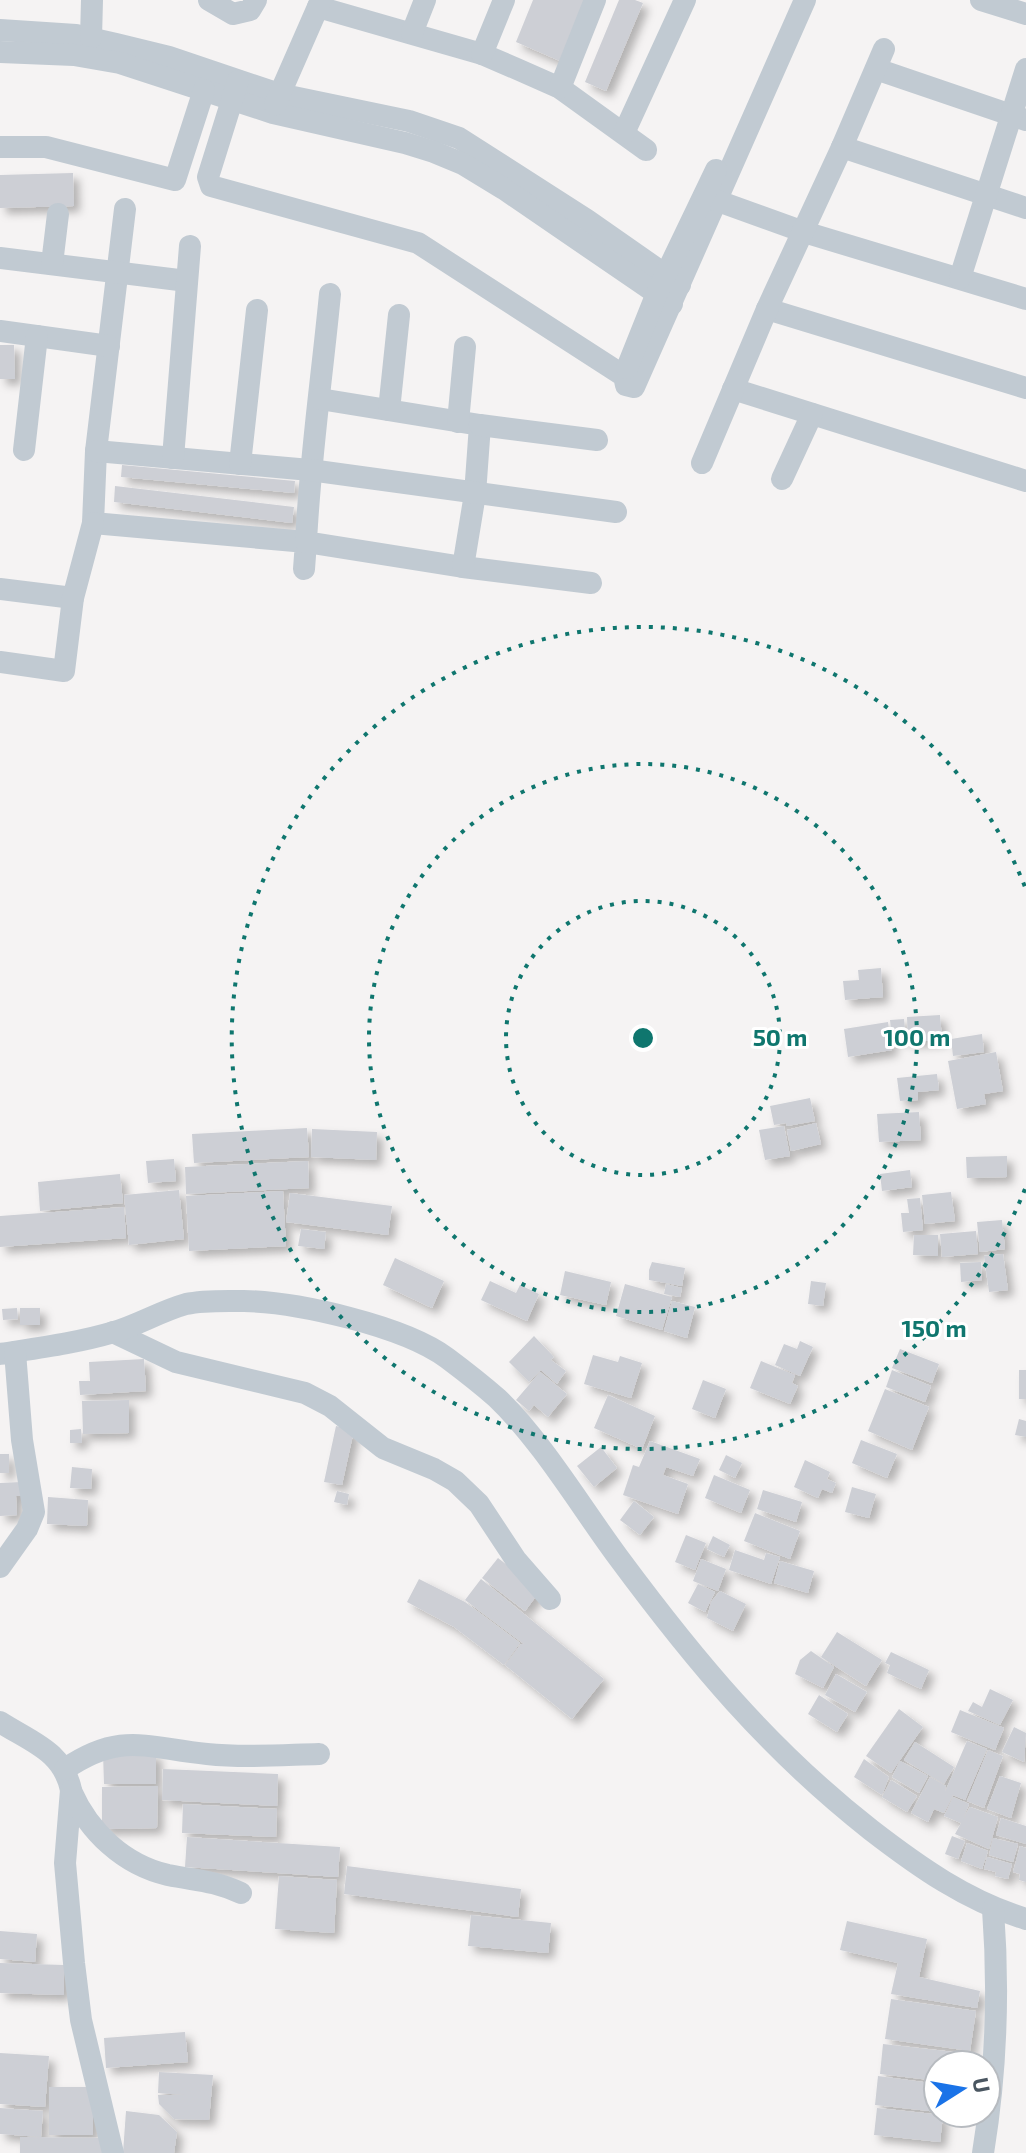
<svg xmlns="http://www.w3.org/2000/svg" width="1026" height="2153" font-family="'Exo 2',sans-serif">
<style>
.building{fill:#cdcfd5;filter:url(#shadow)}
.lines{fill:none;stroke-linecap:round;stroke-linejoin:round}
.minor{stroke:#c1cad2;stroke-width:22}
.ring{fill:none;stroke:#0f766e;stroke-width:4;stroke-dasharray:4 8}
.centre{fill:#0f766e;stroke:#fff;stroke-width:4}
.ring-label{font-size:24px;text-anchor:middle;font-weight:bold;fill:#0f766e;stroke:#fff;stroke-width:6;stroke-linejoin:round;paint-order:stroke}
</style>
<defs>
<filter id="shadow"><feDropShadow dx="6" dy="6" stdDeviation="4" flood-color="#0004"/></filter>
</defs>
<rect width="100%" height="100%" fill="#f5f3f3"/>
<g class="building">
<path d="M533 0H585L560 61 516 42Z"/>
<path d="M619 0H635L643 3 606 91 585 82Z"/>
<path d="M73 173 74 206 0 208V175Z"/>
<path d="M0 345H14L15 379H0Z"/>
<path d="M122 465 295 481 294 493 121 477Z"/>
<path d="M115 486 294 507 292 523 114 502Z"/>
<path d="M881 968 883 997 845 1000 843 981 859 980 858 970Z"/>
<path d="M940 1015 942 1040 908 1042 907 1017Z"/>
<path d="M904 1019 906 1038 892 1039 890 1020Z"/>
<path d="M888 1022 892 1050 848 1057 844 1029Z"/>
<path d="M982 1034 984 1052 953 1056 951 1039Z"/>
<path d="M996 1052 1003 1091 984 1094 986 1104 957 1109 948 1061Z"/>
<path d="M937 1074 939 1090 918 1092V1100L900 1101 897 1078Z"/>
<path d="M810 1098 815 1121 787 1126 786 1123 774 1125 770 1106Z"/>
<path d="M919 1112 921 1140 879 1142 877 1114Z"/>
<path d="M816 1123 821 1144 791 1151 787 1130Z"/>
<path d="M784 1126 790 1156 765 1160 759 1130Z"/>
<path d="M307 1128 309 1157 194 1163 192 1134Z"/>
<path d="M312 1129 377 1132 376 1160 311 1157Z"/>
<path d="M1007 1156V1177L967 1178 966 1157Z"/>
<path d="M174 1159 176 1181 148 1183 146 1161Z"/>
<path d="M308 1161 309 1188 186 1194 185 1167Z"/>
<path d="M910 1170 912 1187 882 1191 880 1174Z"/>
<path d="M120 1174 123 1203 40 1211 38 1182Z"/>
<path d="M179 1190 184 1239 129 1245 124 1195Z"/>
<path d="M283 1191 286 1246 189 1251 186 1196Z"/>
<path d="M951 1192 955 1221 925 1224 922 1195Z"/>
<path d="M290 1193 392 1206 388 1235 286 1222Z"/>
<path d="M920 1198 923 1230 903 1232 901 1213H909L907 1199Z"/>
<path d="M124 1207 126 1238 0 1247V1216Z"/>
<path d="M1002 1220 1005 1249 980 1252 977 1222Z"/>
<path d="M301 1229 326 1232 324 1249 298 1246Z"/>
<path d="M976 1231 978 1254 942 1257 940 1234Z"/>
<path d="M914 1235H938V1256L913 1255Z"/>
<path d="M1003 1254 1008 1290 989 1292 984 1256Z"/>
<path d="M395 1258 444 1281 432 1308 383 1285Z"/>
<path d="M652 1262 685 1268 682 1286 649 1280V1270Z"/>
<path d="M981 1262 982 1280 961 1282 960 1263Z"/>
<path d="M565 1271 611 1282 606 1305 560 1295Z"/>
<path d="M490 1281 516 1293 520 1285 539 1294 527 1321 481 1300Z"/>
<path d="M811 1281 826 1283 823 1306 808 1304Z"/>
<path d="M625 1284 672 1297 662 1330 616 1316Z"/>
<path d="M666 1284 682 1288 680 1297 664 1294Z"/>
<path d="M672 1301 695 1307 687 1338 664 1331Z"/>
<path d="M17 1308 18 1319 3 1320 2 1309Z"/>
<rect x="20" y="1308" width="20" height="17"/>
<path d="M534 1336 554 1357 551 1360 566 1371 557 1384 541 1370 529 1382 509 1362Z"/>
<path d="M800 1341 813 1347 800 1376 775 1365 784 1344 797 1349Z"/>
<path d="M900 1349 939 1364 932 1383 892 1368Z"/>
<path d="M593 1355 618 1362 620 1356 642 1363 631 1398 584 1384Z"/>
<path d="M144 1359 146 1391 80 1395 79 1381H90L89 1362Z"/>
<path d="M761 1361 795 1375 792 1383 798 1386 790 1404 750 1388Z"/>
<path d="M892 1370 931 1386 925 1402 886 1387Z"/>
<rect x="1019" y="1370" width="7" height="29"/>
<path d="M540 1372 567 1394 548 1417 534 1405 529 1411 516 1400Z"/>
<path d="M703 1380 726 1389 715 1418 692 1409Z"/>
<path d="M885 1389 929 1407 912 1450 868 1431Z"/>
<path d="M608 1395 655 1416 642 1449 594 1428Z"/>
<path d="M129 1400V1433L83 1434 82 1401Z"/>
<path d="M1019 1419 1026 1421V1437L1015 1435Z"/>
<path d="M336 1426 354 1430 342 1485 324 1482Z"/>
<path d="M81 1429 82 1443H70V1430Z"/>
<path d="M861 1440 897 1454 887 1478 852 1463Z"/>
<path d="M650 1441 700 1459 693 1476 666 1467 663 1475 688 1484 678 1514 623 1495 633 1465 639 1467Z"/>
<path d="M601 1447 617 1468 594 1487 577 1466Z"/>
<rect x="0" y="1454" width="9" height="19"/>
<path d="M726 1455 742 1463 735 1478 719 1470Z"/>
<path d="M805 1460 830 1472 827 1479 836 1483 832 1493 822 1489 818 1498 794 1487Z"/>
<path d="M72 1467 92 1469 91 1489 70 1488Z"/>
<path d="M714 1475 750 1490 741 1513 705 1498Z"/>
<path d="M21 1482 22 1496H16L17 1515 0 1516V1483Z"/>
<path d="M852 1487 876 1494 869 1518 845 1512Z"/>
<path d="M763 1490 802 1502 796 1522 757 1509Z"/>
<path d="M337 1491 349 1494 347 1505 334 1502Z"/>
<path d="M48 1497 88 1500 87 1526 47 1524Z"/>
<path d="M634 1501 654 1517 640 1535 620 1520Z"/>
<path d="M755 1513 800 1531 790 1559 744 1541Z"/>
<path d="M686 1535 706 1543 695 1570 675 1562Z"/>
<path d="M713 1536 730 1545 724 1557 707 1549Z"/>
<path d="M735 1550 764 1560 766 1553 780 1557 771 1584 729 1570Z"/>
<path d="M498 1558 540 1591 525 1611 482 1578Z"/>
<path d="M701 1559 726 1569 718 1591 693 1581Z"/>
<path d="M780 1561 814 1571 808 1593 774 1583Z"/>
<path d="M419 1579 465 1602 520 1643 504 1665 454 1627 407 1602Z"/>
<path d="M481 1579 604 1679 572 1719 505 1665 521 1644H524L465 1600Z"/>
<path d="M698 1584 715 1592 705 1612 688 1603Z"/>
<path d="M720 1591 746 1604 733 1631 707 1618 711 1602Z"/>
<path d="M837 1632 882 1660 866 1686 821 1657Z"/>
<path d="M811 1651 834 1667 823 1688 795 1674 800 1660Z"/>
<path d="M891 1652 929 1670 921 1689 887 1673 890 1665 885 1663Z"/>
<path d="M836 1674 867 1692 855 1712 825 1695Z"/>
<path d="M990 1689 1013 1700 1000 1725 968 1711 973 1702 982 1707Z"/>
<path d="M819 1695 848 1714 837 1732 808 1714Z"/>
<path d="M899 1709 923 1727 891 1773 866 1756Z"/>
<path d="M960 1710 1004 1728 995 1750 951 1732Z"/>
<path d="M1014 1727 1026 1733 1024 1762 1002 1752Z"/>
<path d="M967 1741 987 1749 965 1800 953 1795 944 1813 934 1809 928 1822 911 1813 930 1777 946 1786 945 1792Z"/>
<path d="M915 1742 954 1767 944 1784 904 1760Z"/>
<path d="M988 1750 1003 1756 984 1808 967 1801Z"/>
<path d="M103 1753H156V1784H104Z"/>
<path d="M864 1759 889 1777 882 1795 854 1777Z"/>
<path d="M900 1761 928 1776 919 1793 892 1777Z"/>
<path d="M163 1769 278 1774 277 1806 162 1800Z"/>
<path d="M1000 1776 1021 1783 1011 1818 987 1809Z"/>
<path d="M891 1780 917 1796 907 1812 882 1797Z"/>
<path d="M158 1786 157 1828 102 1829V1787Z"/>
<path d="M953 1797 969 1804 963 1819 970 1807 998 1817 989 1849 955 1834 961 1823 944 1816Z"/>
<path d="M183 1804 277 1809 276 1837 182 1833Z"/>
<path d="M1001 1818 1026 1826V1844L996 1835Z"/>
<path d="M952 1836 965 1841 958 1859 945 1854Z"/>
<path d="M187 1837 340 1847 338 1877 185 1867Z"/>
<path d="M993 1838 1018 1844 1013 1862 989 1855Z"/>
<path d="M967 1843 988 1851 982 1869 961 1861Z"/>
<path d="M1020 1846 1026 1848V1882L1019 1880 1020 1874 1013 1872Z"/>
<path d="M987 1857 1012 1864 1008 1879 995 1876 996 1872 984 1869Z"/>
<path d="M347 1866 521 1889 518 1917 344 1894Z"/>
<path d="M279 1876 337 1880 334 1933 275 1929Z"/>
<path d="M471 1915 551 1923 548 1953 468 1946Z"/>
<path d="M847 1921 927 1939 919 1977 980 1991 977 2008 891 1994 898 1963 840 1950Z"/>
<path d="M0 1931 37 1934 35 1962 0 1959Z"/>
<path d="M0 1963 64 1965V1995L0 1993Z"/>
<path d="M891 1999 976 2011 970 2051 885 2039Z"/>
<path d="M185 2032 188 2062 106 2068 104 2038Z"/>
<path d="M883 2044 981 2055 980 2065H938V2081L880 2074Z"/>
<path d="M0 2053 49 2056 45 2107 0 2104Z"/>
<path d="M159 2072 213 2075 209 2120 174 2119 159 2104 158 2095H185L158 2093Z"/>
<path d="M878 2076 938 2084V2112L875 2105Z"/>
<rect x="49" y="2087" width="44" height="48"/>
<path d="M0 2108 43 2111 41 2137 0 2134Z"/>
<path d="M877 2108 943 2115 940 2142 874 2135Z"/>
<path d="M126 2111 159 2115 177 2132 174 2153H123Z"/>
<path d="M20 2137 102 2138V2153H20Z"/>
</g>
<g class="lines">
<g class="minor">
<path d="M209 0 233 14 250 10 256 0"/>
<path d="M981 0 1026 14"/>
<path d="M318 7 482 54 517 69 560 88 646 150"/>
<path d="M0 30 76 35 116 44 169 57 279 94 409 121 459 138 587 220 680 285"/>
<path d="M412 33 425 0"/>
<path d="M91 38 92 0"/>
<path d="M0 52 74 55 120 63 273 113 405 143 434 152 463 164 504 189 672 304"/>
<path d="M482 54 504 0"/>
<path d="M876 69 1026 120"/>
<path d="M238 81 208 177 211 186 418 243 624 376 626 385 634 387 805 0"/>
<path d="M560 88 595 0"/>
<path d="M275 105 321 0"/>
<path d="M624 133 685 0"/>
<path d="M0 147H46L175 180 204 90"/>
<path d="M842 147 1026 208"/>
<path d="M704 196 804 232 1026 299"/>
<path d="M125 209 96 451 93 523 306 542 304 569"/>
<path d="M0 258 187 281"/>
<path d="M52 264 58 214"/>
<path d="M960 278 1026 69"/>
<path d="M330 294C322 377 310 459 306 542L463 567 591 583"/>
<path d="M767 309 1026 388"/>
<path d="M0 331 109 346"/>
<path d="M627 368 657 293 716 170"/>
<path d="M733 389 1026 481"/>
<path d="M320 399 480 425 475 494 463 567"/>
<path d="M389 410 399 315"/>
<path d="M458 422 465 347"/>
<path d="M480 425 597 440"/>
<path d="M24 450 37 336"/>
<path d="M96 451 310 470 616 512"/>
<path d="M173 458 190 246"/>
<path d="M702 463 767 309 842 147 884 49"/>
<path d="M240 464 257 310"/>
<path d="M782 479 812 414"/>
<path d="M0 589 73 598"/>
<path d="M0 662 64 671 73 598 93 523"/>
<path d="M113 1332 176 1362 305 1393 330 1406 383 1448 434 1469 455 1481 479 1504 516 1560 550 1599"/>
<path d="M0 1354C38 1348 77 1343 114 1332 138 1325 161 1311 186 1304 204 1300 225 1301 244 1301 297 1302 404 1326 447 1358 463 1370 481 1384 497 1398 541 1440 581 1507 618 1557 695 1661 768 1749 871 1830 919 1867 967 1901 1026 1919"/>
<path d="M0 1567 27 1529 34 1512 22 1440 15 1352"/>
<path d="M0 1722C31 1742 63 1751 71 1790L65 1863 74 1963 81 2020 113 2153"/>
<path d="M65 1769C121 1731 146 1748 207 1754 244 1758 282 1755 319 1754"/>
<path d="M71 1791C89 1832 124 1865 168 1875 198 1881 212 1880 241 1893"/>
<path d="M983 2153C996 2074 999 1989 993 1909"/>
</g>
</g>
<g class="ring">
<circle cx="643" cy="1038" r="137"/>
<circle cx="643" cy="1038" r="274"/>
<path d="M1025 1189A411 411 0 1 1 1025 887"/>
</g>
<circle cx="643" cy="1038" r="12" class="centre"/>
<g class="ring-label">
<text x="780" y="1046">50 m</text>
<text x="917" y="1046">100 m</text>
<text x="934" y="1337">150 m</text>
</g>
<g transform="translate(962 2089) rotate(79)"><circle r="38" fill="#ffffff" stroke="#b7bbc0" stroke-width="2"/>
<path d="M0-6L14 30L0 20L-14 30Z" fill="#1a73e8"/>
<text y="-12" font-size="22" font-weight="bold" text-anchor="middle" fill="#4a5661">U</text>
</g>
</svg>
